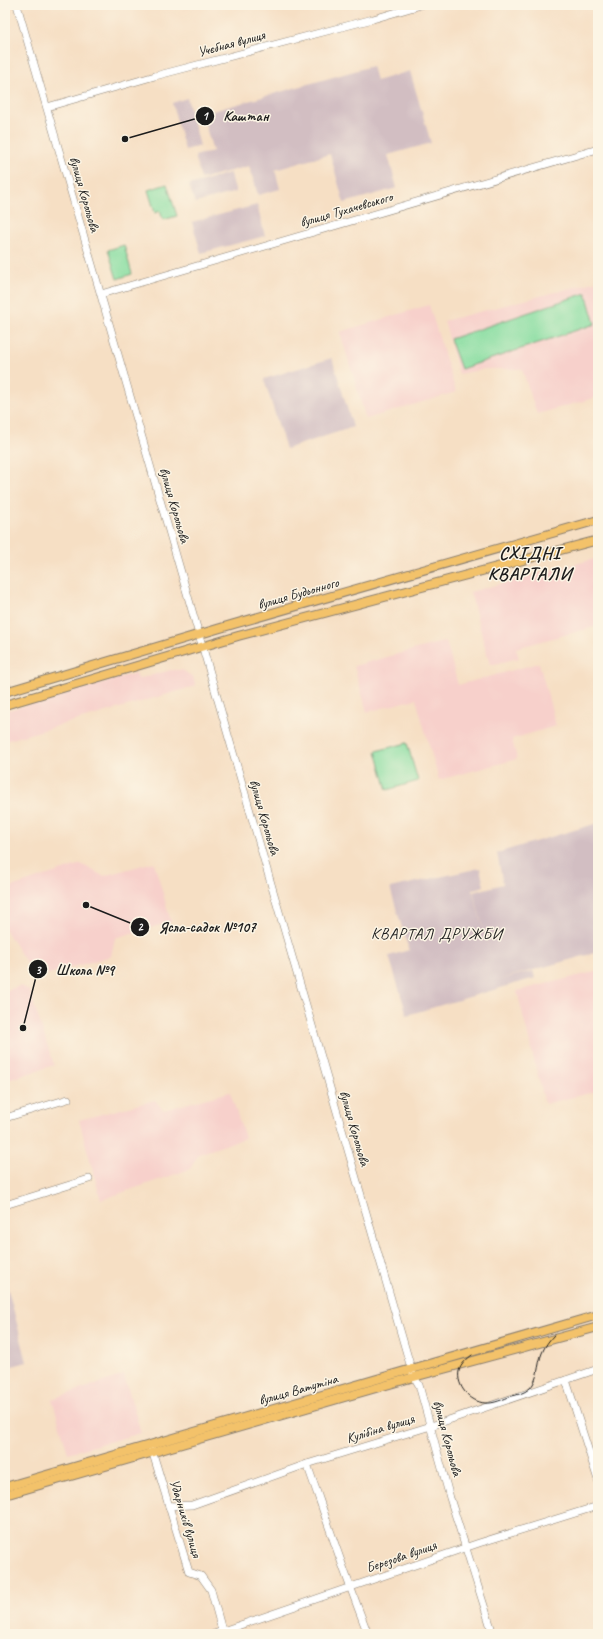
<svg xmlns="http://www.w3.org/2000/svg" width="603" height="1639" font-family="Caveat,sans-serif">
<style>
.built{fill:#f7d0cb}
.industrial{fill:#d2bec2}
.green{fill:#86dda0;stroke:#517c5e}
.lines{fill:none;stroke-linecap:round;stroke-linejoin:round}
.minor-casing{stroke:#897e70;stroke-width:8}
.major-casing{stroke:#897e70;stroke-width:10}
.minor{stroke:#fff;stroke-width:7}
.major{stroke:#f3c26a;stroke-width:8}
.tram{stroke:#1c1c1c;stroke-width:1}
.labels{text-anchor:middle;stroke-width:3;stroke-linejoin:round;paint-order:stroke}
.street-label{font-size:14px;fill:#1c1c1c;stroke:#fcf5e5}
.quarter-label{font-size:16px;letter-spacing:1px;fill:#1c1c1c;stroke:#fcf5e5}
.district-label{font-size:18px;font-weight:bold;letter-spacing:1px;fill:#1c1c1c;stroke:#fcf5e5}
.leader{fill:none;stroke:#1c1c1c;stroke-width:1.5}
.callout-dot{fill:#1c1c1c;stroke:#fcf5e5;stroke-width:1.5}
.mark-label{font-size:12px;text-anchor:middle;font-weight:bold;fill:#fff}
.callout-label{font-size:15px;text-anchor:middle;font-weight:bold;fill:#1c1c1c;stroke:#fcf5e5;stroke-width:3;stroke-linejoin:round;paint-order:stroke}
</style>
<rect width="100%" height="100%" fill="#fcf5e5"/>
<filter id="ink" filterUnits="userSpaceOnUse"><feTurbulence type="fractalNoise" baseFrequency=".025" numOctaves="2"/><feDisplacementMap in="SourceGraphic" scale="8" xChannelSelector="R" yChannelSelector="G"/><feConvolveMatrix kernelMatrix="1 2 1 2 8 2 1 2 1" color-interpolation-filters="sRGB"/></filter>
<filter id="wash" filterUnits="userSpaceOnUse"><feTurbulence type="fractalNoise" baseFrequency=".012" numOctaves="4" result="noise"/><feDisplacementMap in="SourceGraphic" scale="16" xChannelSelector="R" yChannelSelector="G"/><feGaussianBlur stdDeviation="0.9" result="paint"/><feColorMatrix in="noise" values="0 0 0 0 0 0 0 0 0 0 0 0 0 0 0 0 0 1.4 0 .05"/><feComposite in="paint" operator="in"/></filter>
<g filter="url(#wash)">
<rect width="100%" height="100%" fill="#f6dfc4"/>
<g class="built">
<path d="M598 281V397L537 414 522 369H485L459 374 444 321Z"/>
<path d="M429 305 456 392 366 419 340 332Z"/>
<path d="M598 558V626L516 648 519 658 490 665 470 592Z"/>
<path d="M446 641 458 685 539 663 556 726 512 739 517 759 439 780 416 699 367 712 354 666Z"/>
<path d="M171 670H182L193 677 196 686 5 741V711L136 673 138 679Z"/>
<path d="M154 862 171 922 115 938 111 956 46 975H34L5 929V889L81 864 103 876Z"/>
<path d="M598 971V1091L545 1104 517 991Z"/>
<path d="M20 986 29 990 54 1065 5 1081V991Z"/>
<path d="M230 1092 245 1138 199 1154 190 1169 101 1200 79 1120 155 1100 163 1110Z"/>
<path d="M124 1375 141 1433 68 1453 52 1399Z"/>
</g>
<g class="industrial">
<path d="M372 66 376 81 410 71 431 143 388 155 397 188 344 203 330 154 275 170 280 189 258 195 249 166 201 179 195 156 213 151 202 114Z"/>
<path d="M187 98 200 146 185 150 172 103Z"/>
<path d="M230 173 236 192 195 203 189 185Z"/>
<path d="M257 205 265 236 201 253 192 222Z"/>
<path d="M332 358 353 427 286 449 264 379Z"/>
<path d="M598 823V952L497 980 533 971 535 978 407 1015 389 956 409 950 390 888 480 868 484 886 472 890 494 967 473 892 503 884 497 853Z"/>
<path d="M5 1278 27 1362 5 1368Z"/>
</g>
<g class="green">
<path d="M167 184 177 216 163 220 160 211 155 213 148 190Z"/>
<path d="M124 245 132 274 117 279 108 250Z"/>
<path d="M586 293 595 324 461 369 450 339Z"/>
<path d="M407 743 418 781 387 790 376 751Z"/>
</g>
</g>
<g filter="url(#ink)">
<g class="lines">
<defs>
<g id="minor">
<path d="M17 5 413 1375 419 1385 450 1498 493 1634"/>
<path d="M47 107 155 76 373 19 421 5"/>
<path d="M101 294 598 149"/>
<path d="M5 1118 68 1099"/>
<path d="M5 1205 89 1179"/>
<path d="M566 1380 598 1480"/>
<path d="M151 1447 189 1572 201 1576 211 1590 223 1634"/>
<path d="M307 1464C327 1521 346 1578 368 1634"/>
<path d="M169 1506 192 1505 307 1464 431 1426 598 1369"/>
<path d="M214 1634 479 1543 598 1506"/>
</g>
<g id="major">
<path d="M5 692 234 624 598 520"/>
<path d="M5 705 238 636 598 540"/>
<path d="M5 1487 598 1315"/>
<path d="M5 1495 414 1377 598 1327"/>
</g>
</defs>
<use href="#minor" class="minor-casing"/>
<use href="#major" class="major-casing"/>
<use href="#minor" class="minor"/>
<use href="#major" class="major"/>
<path class="tram" d="M472 1355C467 1359 461 1364 459 1371 456 1386 470 1402 485 1403 494 1404 503 1399 512 1396 517 1395 524 1393 529 1389 539 1380 537 1365 542 1353 545 1346 549 1340 554 1335"/>
</g>
</g>
<g class="labels">
<g class="street-label">
<text transform="translate(231 43) rotate(-15)" y="5">Учєбная вулиця</text>
<text transform="translate(85 194) rotate(74)" y="5">вулиця Корольова</text>
<text transform="translate(346 209) rotate(-16)" y="5">вулиця Тухачевського</text>
<text transform="translate(175 505) rotate(74)" y="5">вулиця Корольова</text>
<text transform="translate(298 593) rotate(-16)" y="5">вулиця Будьонного</text>
<text transform="translate(265 817) rotate(74)" y="5">вулиця Корольова</text>
<text transform="translate(355 1128) rotate(74)" y="5">вулиця Корольова</text>
<text transform="translate(298 1389) rotate(-16)" y="5">вулиця Ватутіна</text>
<text transform="translate(380 1428) rotate(-17)" y="5">Кулібіна вулиця</text>
<text transform="translate(448 1438) rotate(75)" y="5">вулиця Корольова</text>
<text transform="translate(186 1518) rotate(73)" y="5">Ударників вулиця</text>
<text transform="translate(401 1556) rotate(-19)" y="5">Березова вулиця</text>
</g>
<g class="quarter-label">
<text x="437" y="939">КВАРТАЛ ДРУЖБИ</text>
</g>
<g class="district-label">
<text x="530" y="559">СХІДНІ<tspan x="530" dy="21">КВАРТАЛИ</tspan></text>
</g>
</g>
<path class="leader" d="M125 139L205 116M86 905L140 927M23 1028L38 969"/>
<g class="callout-dot">
<circle cx="125" cy="139" r="4"/>
<circle cx="86" cy="905" r="4"/>
<circle cx="23" cy="1028" r="4"/>
<circle cx="205" cy="116" r="10"/>
<circle cx="140" cy="927" r="10"/>
<circle cx="38" cy="969" r="10"/>
</g>
<g class="mark-label">
<text x="205" y="120">1</text>
<text x="140" y="931">2</text>
<text x="38" y="974">3</text>
</g>
<g class="callout-label">
<text x="246" y="121">Каштан</text>
<text x="207" y="932">Ясла-садок №107</text>
<text x="85" y="975">Школа №9</text>
</g>
<rect width="603" height="1639" fill="none" stroke="#fcf5e5" stroke-width="20"/>
</svg>
